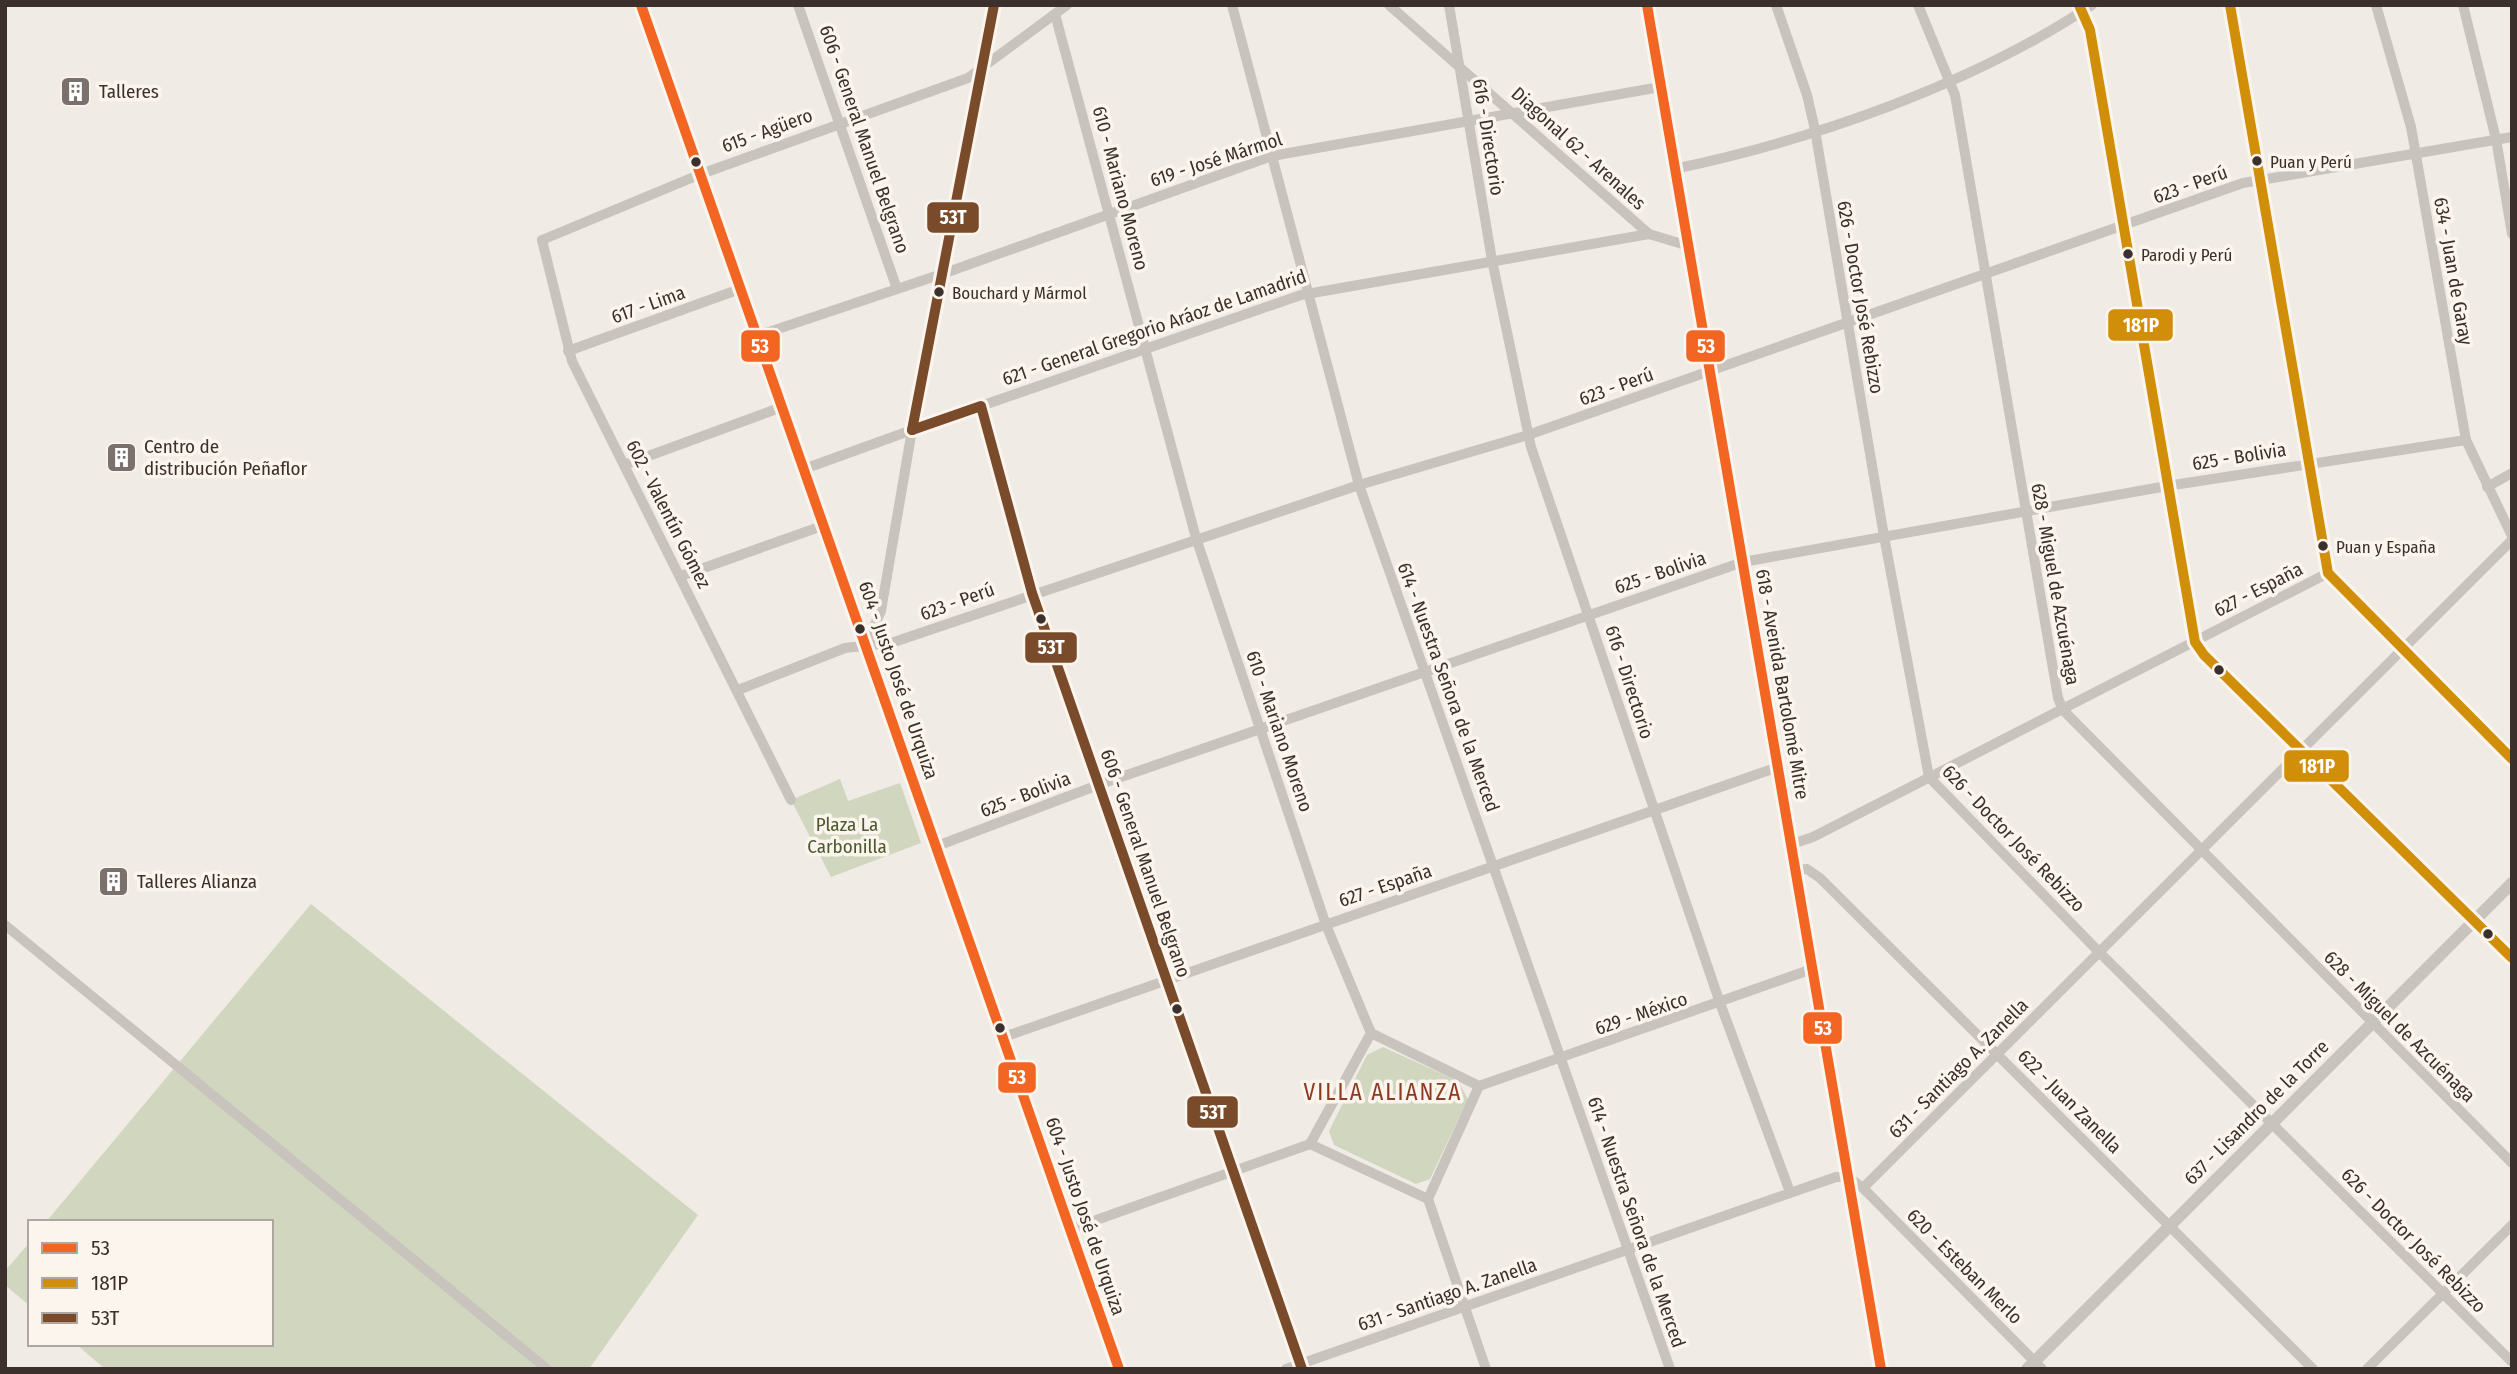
<svg xmlns="http://www.w3.org/2000/svg" width="2517" height="1374" font-family="'Fira Sans Condensed',sans-serif">
<style>
.green{fill:#d1d6bf}
.lines{fill:none;stroke-linecap:round;stroke-linejoin:round}
.minor{stroke:#c9c3be;stroke-width:10}
.tertiary{stroke:#c9c3be;stroke-width:12}
.secondary{stroke:#bab3ae;stroke-width:14}
.bus-1-casing{stroke:#fbf5ee;stroke-width:16}
.bus-2-casing{stroke:#fbf5ee;stroke-width:16}
.bus-3-casing{stroke:#fbf5ee;stroke-width:16}
.bus-1{stroke:#f26522;stroke-width:10}
.bus-2{stroke:#d18e09;stroke-width:10}
.bus-3{stroke:#7a4b2a;stroke-width:10}
.bus-dot{fill:#3b302b;stroke:#fbf5ee;stroke-width:2.5}
.labels{text-anchor:middle;stroke-width:7;stroke-linejoin:round;paint-order:stroke}
.bus-label{font-size:17px;fill:#3b302b;stroke:#fbf5ee;text-anchor:start}
.poi-label{font-size:19px;fill:#3b302b;stroke:#fbf5ee;text-anchor:start}
.street-label{font-size:19px;fill:#3b302b;stroke:#fbf5ee}
.park-label{font-size:19px;fill:#4a5a2e;stroke:#fbf5ee}
.quarter-label{font-size:23px;letter-spacing:2px;fill:#8c3b22;stroke:#fbf5ee}
.line-badge{stroke:#fbf5ee;stroke-width:2.5}
.badge-label{font-size:19px;text-anchor:middle;font-weight:bold;fill:#fff}
</style>
<rect width="100%" height="100%" fill="#f0ebe5"/>
<g class="green">
<path d="M840 779 848 801 900 783 921 843 831 877 791 800Z"/>
<path d="M311 904 698 1215 589 1369H105L76 1344H271V1222H46Z"/>
<path d="M1383 1047 1458 1081 1468 1099 1430 1179 1416 1184 1334 1145 1329 1131 1367 1055Z"/>
<path d="M30 1242V1306L5 1285V1271Z"/>
</g>
<g class="lines">
<g class="minor">
<path d="M798 5 896 286"/>
<path d="M1232 5 1359 485 1670 1369"/>
<path d="M1389 5 1649 234"/>
<path d="M1449 5 1492 260 1531 447 1720 1003 1790 1192"/>
<path d="M1776 5 1807 95 1815 130 1884 536 1929 777 2099 952 2512 1362"/>
<path d="M1918 5 1955 95 2058 698 2063 710 2512 1163"/>
<path d="M2079 5 2090 30 2195 642 2204 655 2512 958"/>
<path d="M2230 5 2328 573 2512 759"/>
<path d="M2376 5 2411 127 2466 440 2512 536"/>
<path d="M2463 5 2496 139 2512 234"/>
<path d="M1055 14 1196 538 1326 925 1371 1033"/>
<path d="M1674 169C1813 140 1973 84 2092 5"/>
<path d="M757 336 945 273 1272 156 1660 87"/>
<path d="M568 351 740 289"/>
<path d="M981 406 1301 295 1649 234 1689 246"/>
<path d="M624 465 782 407"/>
<path d="M804 469 912 430 881 611 866 644"/>
<path d="M2487 487 2512 473"/>
<path d="M681 576 825 525"/>
<path d="M738 690 845 648 891 643 1359 485 1528 435 2243 183 2512 137"/>
<path d="M791 800 572 361 542 240 701 174 968 78 1067 5"/>
<path d="M1792 844 1813 837 2328 573"/>
<path d="M937 846 1098 785 1743 562 2167 486 2466 440"/>
<path d="M1796 870 1807 869 1820 878 2313 1369"/>
<path d="M5 925 547 1369"/>
<path d="M1371 1033 1479 1086 1812 969"/>
<path d="M1004 1037 1778 767"/>
<path d="M1310 1144 1428 1199 1486 1369"/>
<path d="M1310 1144 1371 1033"/>
<path d="M1863 1188 2512 540"/>
<path d="M1428 1199 1479 1086"/>
<path d="M1071 1229 1310 1144"/>
<path d="M1286 1369 1836 1177H1848L1863 1188 2042 1369"/>
<path d="M2367 1369 2512 1225"/>
</g>
<g class="tertiary">
<path d="M912 430 981 406 1032 593 1302 1369"/>
<path d="M912 430 994 5"/>
<path d="M2027 1369 2512 883"/>
</g>
<g class="secondary">
<path d="M641 5 1119 1369"/>
<path d="M1647 5 1881 1369"/>
</g>
<defs>
<g id="bus-1">
<path d="M641 5 1119 1369"/>
<path d="M1647 5 1881 1369"/>
</g>
<g id="bus-2">
<path d="M2079 5 2090 30 2195 642 2204 655 2512 958"/>
<path d="M2230 5 2328 573 2512 759"/>
</g>
<g id="bus-3">
<path d="M912 430 981 406 1032 593 1302 1369"/>
<path d="M912 430 994 5"/>
</g>
</defs>
<use href="#bus-1" class="bus-1-casing"/>
<use href="#bus-2" class="bus-2-casing"/>
<use href="#bus-3" class="bus-3-casing"/>
<use href="#bus-1" class="bus-1"/>
<use href="#bus-2" class="bus-2"/>
<use href="#bus-3" class="bus-3"/>
</g>
<defs>
<symbol id="building-square" viewBox="-11 -11 22 22"><rect x="-9" y="-9" width="18" height="18" rx="4" fill="#7a716c" stroke="#fbf5ee"/><path d="M-4-6H4V6H1V3H-1V6H-4ZM-2.5-4.3h1.7v1.8h-1.7ZM.8-4.3h1.7v1.8H.8ZM-2.5-1h1.7V.8h-1.7ZM.8-1h1.7V.8H.8Z" fill="#fff"/></symbol>
</defs>
<g fill-rule="evenodd">
<use href="#building-square" x="58" y="74" width="35" height="35"/>
<use href="#building-square" x="104" y="440" width="35" height="35"/>
<use href="#building-square" x="96" y="864" width="35" height="35"/>
</g>
<g class="bus-dot">
<circle cx="2257" cy="161" r="6"/>
<circle cx="696" cy="162" r="6"/>
<circle cx="2128" cy="254" r="6"/>
<circle cx="939" cy="292" r="6"/>
<circle cx="2323" cy="546" r="6"/>
<circle cx="1041" cy="619" r="6"/>
<circle cx="860" cy="629" r="6"/>
<circle cx="2219" cy="670" r="6"/>
<circle cx="2488" cy="934" r="6"/>
<circle cx="1177" cy="1009" r="6"/>
<circle cx="1000" cy="1028" r="6"/>
</g>
<g class="labels">
<g class="bus-label">
<text x="2270" y="168">Puan y Perú</text>
<text x="2141" y="261">Parodi y Perú</text>
<text x="952" y="299">Bouchard y Mármol</text>
<text x="2336" y="553">Puan y España</text>
</g>
<g class="poi-label">
<text x="99" y="98">Talleres</text>
<text x="144" y="453">Centro de<tspan x="144" dy="22">distribución Peñaflor</tspan></text>
<text x="137" y="888">Talleres Alianza</text>
</g>
<g class="street-label">
<text transform="translate(767 130) rotate(-20)" y="7">615 - Agüero</text>
<text transform="translate(1489 137) rotate(81)" y="7">616 - Directorio</text>
<text transform="translate(865 139) rotate(71)" y="7">606 - General Manuel Belgrano</text>
<text transform="translate(1579 148) rotate(42)" y="7">Diagonal 62 - Arenales</text>
<text transform="translate(1216 159) rotate(-18)" y="7">619 - José Mármol</text>
<text transform="translate(2190 184) rotate(-20)" y="7">623 - Perú</text>
<text transform="translate(1121 188) rotate(75)" y="7">610 - Mariano Moreno</text>
<text transform="translate(2454 271) rotate(80)" y="7">634 - Juan de Garay</text>
<text transform="translate(1861 297) rotate(80)" y="7">626 - Doctor José Rebizzo</text>
<text transform="translate(648 304) rotate(-20)" y="7">617 - Lima</text>
<text transform="translate(1154 327) rotate(-19)" y="7">621 - General Gregorio Aráoz de Lamadrid</text>
<text transform="translate(1616 386) rotate(-20)" y="7">623 - Perú</text>
<text transform="translate(2239 456) rotate(-9)" y="7">625 - Bolivia</text>
<text transform="translate(669 514) rotate(63)" y="7">602 - Valentín Gómez</text>
<text transform="translate(1660 572) rotate(-19)" y="7">625 - Bolivia</text>
<text transform="translate(2056 584) rotate(80)" y="7">628 - Miguel de Azcuénaga</text>
<text transform="translate(2258 589) rotate(-27)" y="7">627 - España</text>
<text transform="translate(957 601) rotate(-20)" y="7">623 - Perú</text>
<text transform="translate(899 680) rotate(71)" y="7">604 - Justo José de Urquiza</text>
<text transform="translate(1630 682) rotate(72)" y="7">616 - Directorio</text>
<text transform="translate(1783 684) rotate(80)" y="7">618 - Avenida Bartolomé Mitre</text>
<text transform="translate(1449 687) rotate(70)" y="7">614 - Nuestra Señora de la Merced</text>
<text transform="translate(1280 731) rotate(71)" y="7">610 - Mariano Moreno</text>
<text transform="translate(1025 794) rotate(-21)" y="7">625 - Bolivia</text>
<text transform="translate(2014 838) rotate(46)" y="7">626 - Doctor José Rebizzo</text>
<text transform="translate(1146 863) rotate(71)" y="7">606 - General Manuel Belgrano</text>
<text transform="translate(1385 885) rotate(-19)" y="7">627 - España</text>
<text transform="translate(1641 1013) rotate(-19)" y="7">629 - México</text>
<text transform="translate(2400 1026) rotate(45)" y="7">628 - Miguel de Azcuénaga</text>
<text transform="translate(1958 1068) rotate(-45)" y="7">631 - Santiago A. Zanella</text>
<text transform="translate(2070 1101) rotate(45)" y="7">622 - Juan Zanella</text>
<text transform="translate(2256 1112) rotate(-45)" y="7">637 - Lisandro de la Torre</text>
<text transform="translate(1086 1216) rotate(71)" y="7">604 - Justo José de Urquiza</text>
<text transform="translate(1637 1222) rotate(71)" y="7">614 - Nuestra Señora de la Merced</text>
<text transform="translate(2414 1240) rotate(45)" y="7">626 - Doctor José Rebizzo</text>
<text transform="translate(1965 1266) rotate(45)" y="7">620 - Esteban Merlo</text>
<text transform="translate(1447 1294) rotate(-19)" y="7">631 - Santiago A. Zanella</text>
</g>
<g class="park-label">
<text x="847" y="831">Plaza La<tspan x="847" dy="22">Carbonilla</tspan></text>
</g>
<g class="quarter-label">
<text x="1383" y="1100">VILLA ALIANZA</text>
</g>
</g>
<g class="line-badge">
<rect x="926" y="201" width="54" height="33" rx="7" fill="#7a4b2a"/>
<rect x="2107" y="308" width="67" height="34" rx="7" fill="#d18e09"/>
<rect x="740" y="329" width="41" height="34" rx="7" fill="#f26522"/>
<rect x="1685" y="329" width="41" height="34" rx="7" fill="#f26522"/>
<rect x="1024" y="631" width="54" height="33" rx="7" fill="#7a4b2a"/>
<rect x="2283" y="749" width="67" height="34" rx="7" fill="#d18e09"/>
<rect x="1802" y="1011" width="41" height="34" rx="7" fill="#f26522"/>
<rect x="997" y="1061" width="40" height="33" rx="7" fill="#f26522"/>
<rect x="1186" y="1095" width="53" height="34" rx="7" fill="#7a4b2a"/>
</g>
<g class="badge-label">
<text x="953" y="224">53T</text>
<text x="2141" y="332">181P</text>
<text x="760" y="353">53</text>
<text x="1706" y="353">53</text>
<text x="1051" y="654">53T</text>
<text x="2317" y="773">181P</text>
<text x="1823" y="1035">53</text>
<text x="1017" y="1084">53</text>
<text x="1213" y="1119">53T</text>
</g>
<rect width="2517" height="1374" fill="none" stroke="#3b302b" stroke-width="14"/>
<rect x="28" y="1220" width="245" height="126" fill="#fbf5ee" stroke="#aea6a0" stroke-width="2"/>
<rect x="42" y="1243" width="35" height="10" fill="#f26522" stroke="#aea6a0" stroke-width="2"/>
<text x="91" y="1255" font-size="21" fill="#3b302b">53</text>
<rect x="42" y="1278" width="35" height="10" fill="#d18e09" stroke="#aea6a0" stroke-width="2"/>
<text x="91" y="1290" font-size="21" fill="#3b302b">181P</text>
<rect x="42" y="1313" width="35" height="10" fill="#7a4b2a" stroke="#aea6a0" stroke-width="2"/>
<text x="91" y="1325" font-size="21" fill="#3b302b">53T</text>
</svg>
